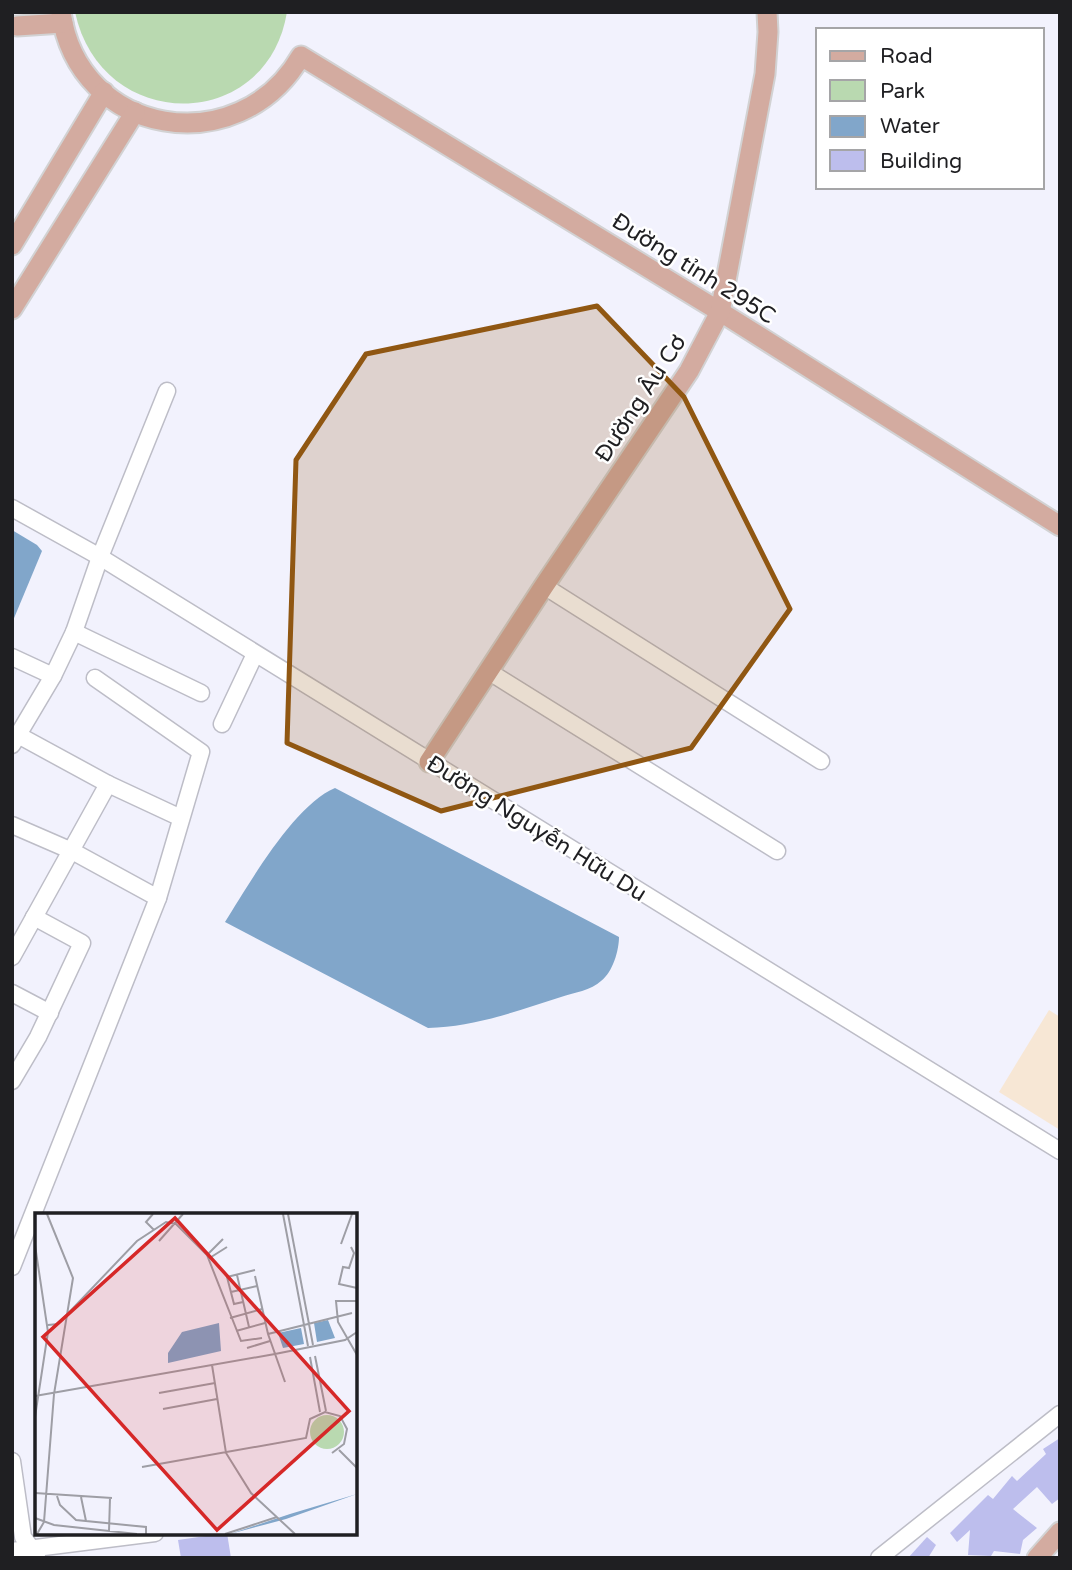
<svg xmlns="http://www.w3.org/2000/svg" width="1072" height="1570" font-family="'Varela Round',sans-serif">
<style>
.commercial{fill:#f7e7d5}
.green{fill:#b9d9b0}
.water{fill:#81a6ca}
.building{fill:#bdbeed}
.lines{fill:none;stroke-linecap:round;stroke-linejoin:round}
.minor-casing{stroke:#bdbdc7;stroke-width:19}
.major-casing{stroke:#d2d2d3;stroke-width:23}
.minor{stroke:#fff;stroke-width:16}
.major{stroke:#d3aba0;stroke-width:19}
.marked{fill:#905712;fill-opacity:0.2;stroke:#905712;stroke-width:5;stroke-linejoin:round}
.labels{text-anchor:middle;stroke-width:5;stroke-linejoin:round;paint-order:stroke}
.street-label{font-size:23px;fill:#1f1f22;stroke:#fff}
.inset-road{fill:none;stroke:#9e9ea5;stroke-width:2}
.view{fill:#d62828;fill-opacity:0.15;stroke:#d62828;stroke-width:3.5}
.inset-edge{fill:none;stroke:#1f1f22;stroke-width:3.5}
</style>
<rect width="100%" height="100%" fill="#f2f2fd"/>
<path class="commercial" d="M1049 1010 1060 1017V1130L999 1092Z"/>
<path class="green" d="M75 12H287C267 134 101 134 75 12Z"/>
<g class="water">
<path d="M12 530 37 545 42 551 12 623Z"/>
<path d="M335 788 619 937C619 950 613 972 601 981 592 990 573 993 561 997 517 1011 474 1027 428 1028L225 922C249 884 294 805 335 788Z"/>
</g>
<g class="building">
<path d="M1060 1438V1498L1052 1504 1037 1487 1013 1509 1037 1528 1023 1540 1020 1554 994 1551 991 1556 968 1555 970 1530 957 1542 950 1533 988 1495 993 1499 1012 1476 1017 1481 1046 1454 1043 1449Z"/>
<path d="M227 1533 231 1558H181L178 1540Z"/>
<path d="M927 1537 936 1545 928 1558H908Z"/>
</g>
<g class="lines">
<defs>
<g id="minor">
<path d="M12 508 100 557 1060 1151"/>
<path d="M544 586 821 761"/>
<path d="M74 632 201 693"/>
<path d="M12 657 53 676"/>
<path d="M488 671 777 851"/>
<path d="M222 724 255 654"/>
<path d="M18 735 108 784 181 818"/>
<path d="M12 745 53 676 74 632 100 557 167 391"/>
<path d="M12 825 72 851 158 898"/>
<path d="M12 957 108 784"/>
<path d="M12 993 50 1013"/>
<path d="M12 1081 38 1037 82 943 34 917"/>
<path d="M12 1267 158 898 201 752 95 678"/>
<path d="M12 1461 23 1537 37 1556"/>
<path d="M12 1551 155 1533"/>
<path d="M879 1558 1060 1414"/>
</g>
<g id="major">
<path d="M61 12C78 137 239 163 301 56L727 316 1060 526"/>
<path d="M17 26 63 23"/>
<path d="M12 245 104 92"/>
<path d="M12 309 135 112"/>
<path d="M429 762 544 586 689 371 720 312 765 74 768 32 767 12"/>
<path d="M1037 1558 1060 1532"/>
</g>
</defs>
<use href="#minor" class="minor-casing"/>
<use href="#major" class="major-casing"/>
<use href="#minor" class="minor"/>
<use href="#major" class="major"/>
</g>
<path class="marked" d="M597 306 684 397 790 609 691 748 441 811 287 743 296 460 366 354Z"/>
<g class="labels">
<g class="street-label">
<text transform="translate(694 268) rotate(32)" y="8">Đường tỉnh 295C</text>
<text transform="translate(640 398) rotate(-57)" y="8">Đường Âu Cơ</text>
<text transform="translate(537 828) rotate(32)" y="8">Đường Nguyễn Hữu Du</text>
</g>
</g>
<g transform="translate(35 1213)">
<rect width="322" height="322" fill="#f2f2fd"/>
<path d="M275 219a17 17 0 1 1 34 0a17 17 0 1 1-34 0Z" fill="#b9d9b0"/>
<path d="M293 107 300 125 282 129 279 110ZM184 110 186 138 133 150V140L147 119ZM266 115 269 131 248 135 243 120ZM322 281 251 306 195 321 255 301Z" fill="#81a6ca"/>
<path class="inset-road" d="M118 1 111 9 119 17M248 1 273 133M253 1 278 132M124 28 148 1M306 31 317 1M0 32 13 119 0 204M316 34 319 40 314 55 308 54 304 71 322 75M172 42 188 26M173 46 192 34M202 62 214 114M220 63 233 121 250 169M196 79 222 73M322 88H301L303 109 322 142M208 89 199 91 192 64 220 57M195 105 227 96M13 112 23 111 102 28 131 9 141 11 172 42 206 128 227 125M201 118 230 110M233 121 317 100M212 135 235 128M280 143 291 198M275 144 285 199M177 152 191 240 216 280 260 321M124 180 180 170M0 183 240 141 310 127 322 119M128 196 182 186M304 237 322 255M107 254 271 225 275 206 290 199 305 203 312 216 309 231 297 240M0 280 77 285M22 283 25 292 41 307 111 314V321M46 284 51 308M0 305 19 312 102 321M74 318 75 285M2 321 9 309 19 181 38 65 12 1M190 321 242 304"/>
<path class="view" d="M140 5 314 198 182 317 8 124Z"/>
<rect width="322" height="322" class="inset-edge"/>
</g>
<rect width="1072" height="1570" fill="none" stroke="#1f1f22" stroke-width="28"/>
<rect x="816" y="28" width="228" height="161" fill="#ffffff" stroke="#a5a5a7" stroke-width="2"/>
<rect x="830" y="51" width="35" height="10" fill="#d3aba0" stroke="#a5a5a7" stroke-width="2"/>
<text x="880" y="63" font-size="21" fill="#1f1f22">Road</text>
<rect x="830" y="80" width="35" height="21" fill="#b9d9b0" stroke="#a5a5a7" stroke-width="2"/>
<text x="880" y="98" font-size="21" fill="#1f1f22">Park</text>
<rect x="830" y="116" width="35" height="21" fill="#81a6ca" stroke="#a5a5a7" stroke-width="2"/>
<text x="880" y="133" font-size="21" fill="#1f1f22">Water</text>
<rect x="830" y="150" width="35" height="21" fill="#bdbeed" stroke="#a5a5a7" stroke-width="2"/>
<text x="880" y="168" font-size="21" fill="#1f1f22">Building</text>
</svg>
